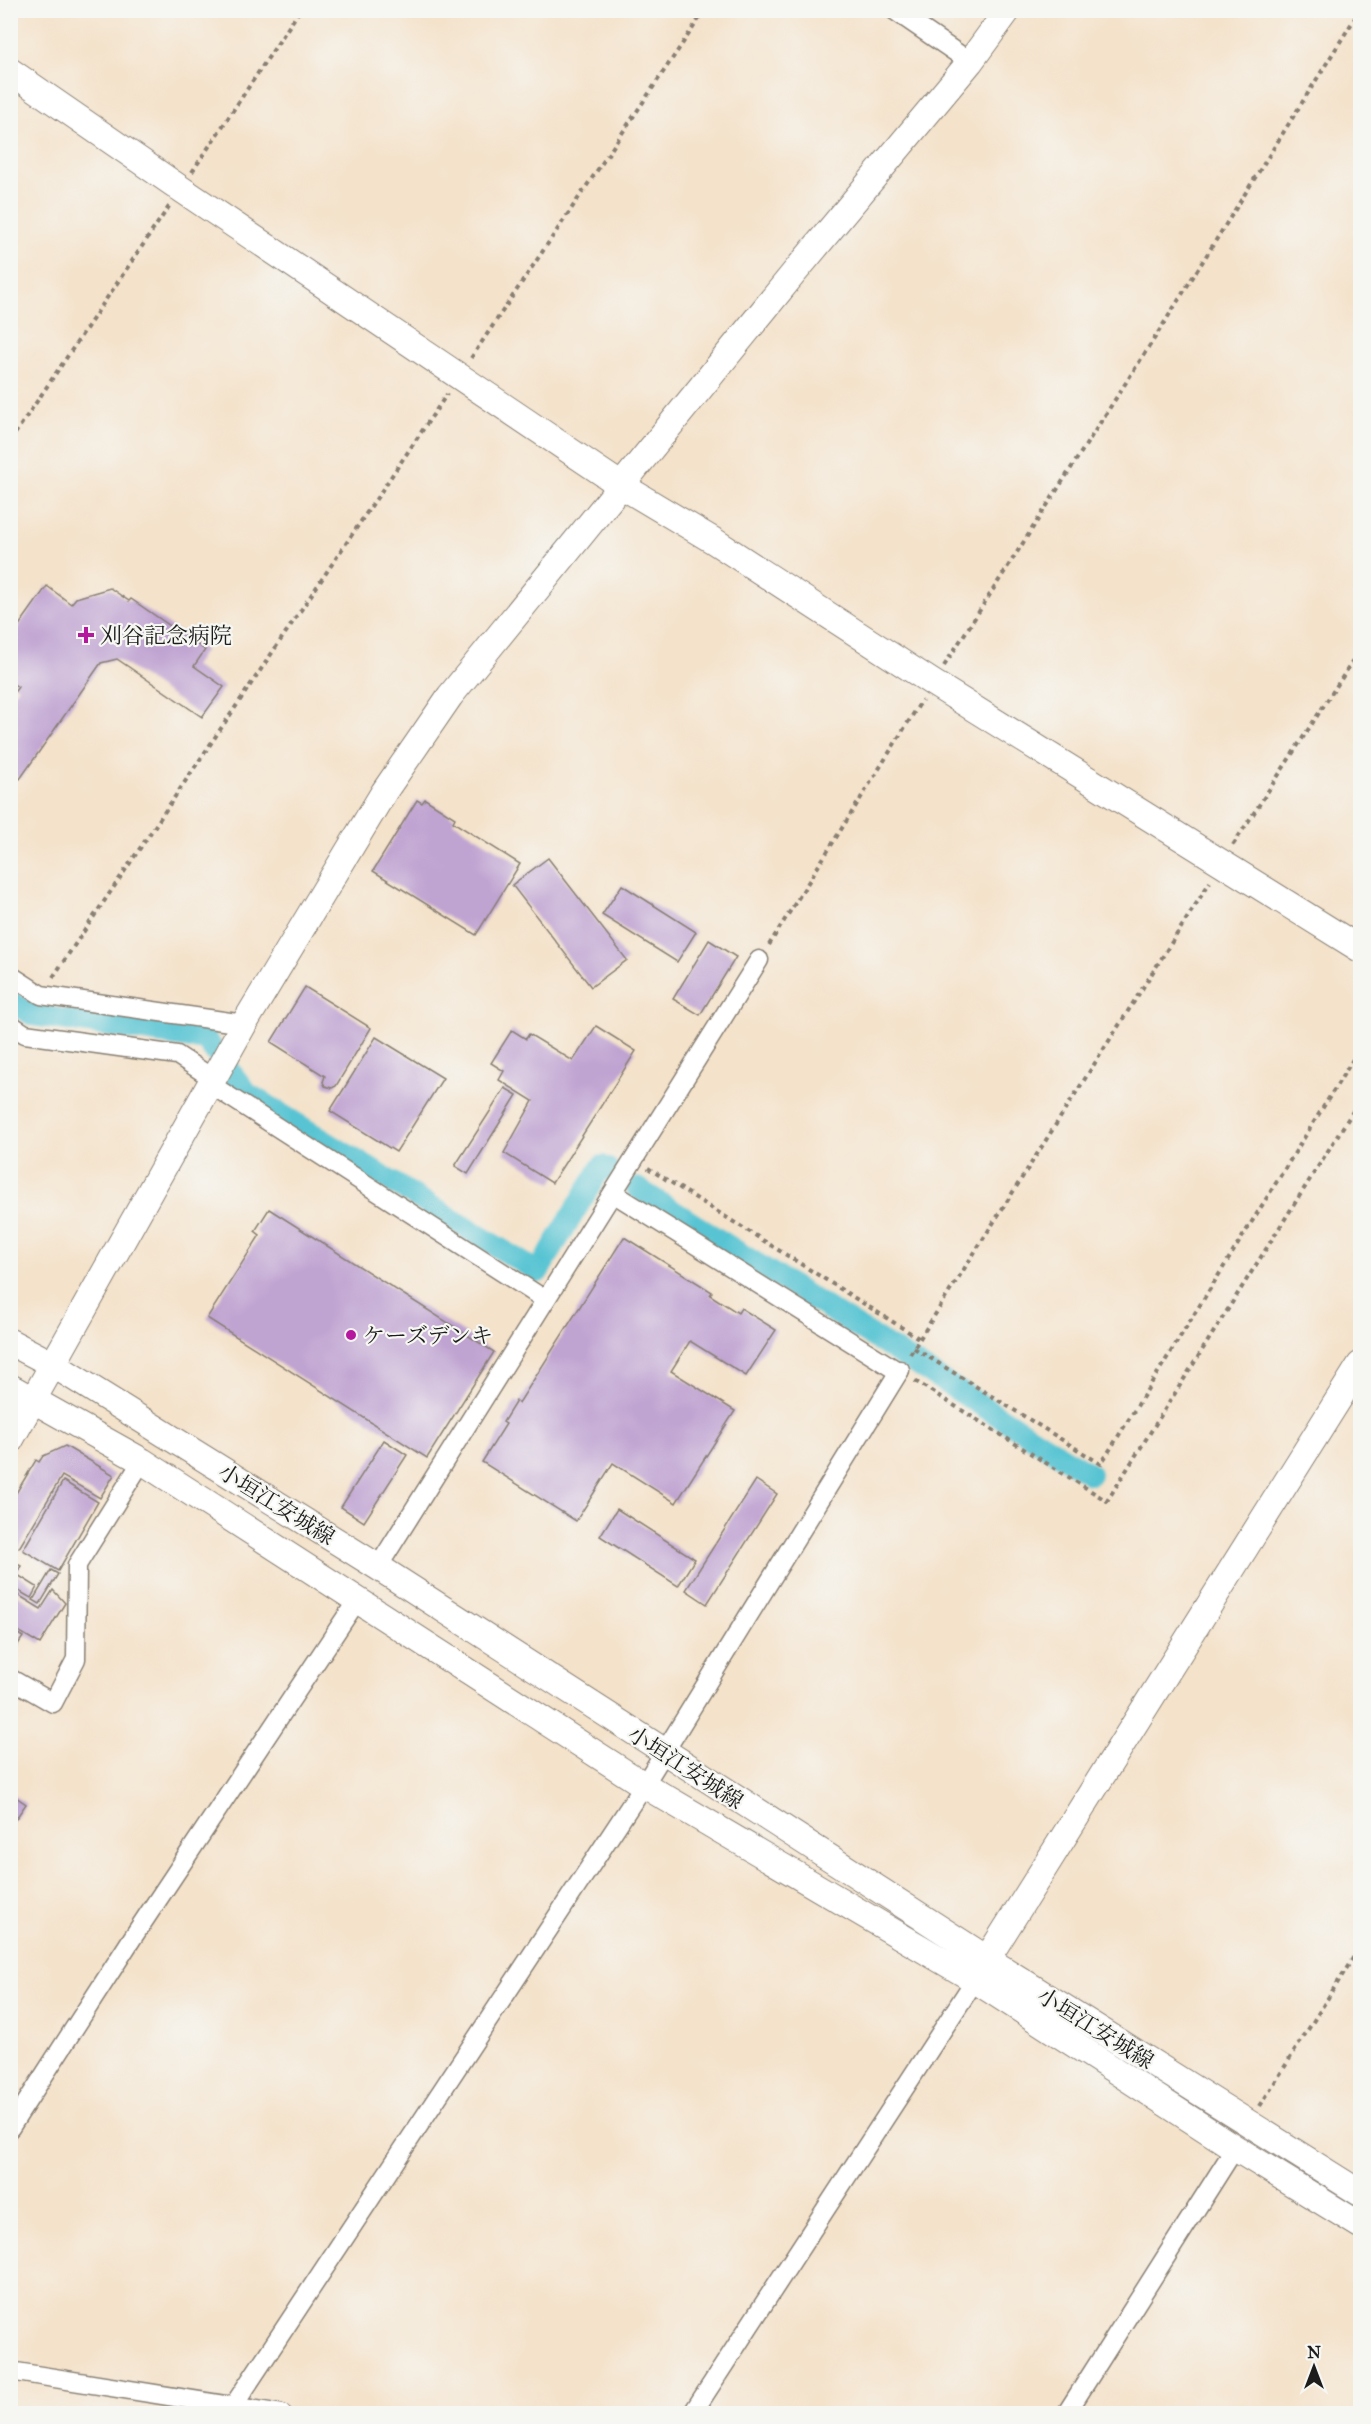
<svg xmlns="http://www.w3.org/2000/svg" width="1371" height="2424" font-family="'IM FELL Great Primer','Noto Serif JP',serif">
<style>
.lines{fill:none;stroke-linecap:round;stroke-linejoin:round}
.canal{stroke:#58c4d3;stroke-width:22}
.building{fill:#bfa3d1}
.street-casing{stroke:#887f73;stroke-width:21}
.secondary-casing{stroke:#887f73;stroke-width:28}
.path{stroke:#887f73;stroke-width:4;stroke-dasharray:4.5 4.5;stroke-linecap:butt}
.street{stroke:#fff;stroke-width:18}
.secondary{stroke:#fff;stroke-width:26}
.poi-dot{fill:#b5179e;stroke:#f6f6f2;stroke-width:2}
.labels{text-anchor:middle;stroke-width:4.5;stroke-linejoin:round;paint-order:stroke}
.poi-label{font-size:22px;fill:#1c1c1c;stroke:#f6f6f2;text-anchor:start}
.street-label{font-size:22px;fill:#1c1c1c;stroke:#f6f6f2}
</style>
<rect width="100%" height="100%" fill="#f6f6f2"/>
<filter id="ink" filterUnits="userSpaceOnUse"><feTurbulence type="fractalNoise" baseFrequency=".0167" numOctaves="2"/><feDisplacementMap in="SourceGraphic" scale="12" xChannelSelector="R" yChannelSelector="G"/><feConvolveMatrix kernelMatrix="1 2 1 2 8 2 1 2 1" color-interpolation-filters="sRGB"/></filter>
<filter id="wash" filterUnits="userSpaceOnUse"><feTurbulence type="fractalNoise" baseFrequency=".008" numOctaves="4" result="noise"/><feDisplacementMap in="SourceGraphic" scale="24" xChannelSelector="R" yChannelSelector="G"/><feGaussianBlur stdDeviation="1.35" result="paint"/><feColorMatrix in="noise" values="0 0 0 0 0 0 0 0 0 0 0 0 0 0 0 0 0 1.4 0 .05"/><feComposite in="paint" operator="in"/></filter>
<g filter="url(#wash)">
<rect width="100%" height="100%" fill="#f4e2ca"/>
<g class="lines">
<g class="canal">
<path d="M10 1001 33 1015 206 1040 247 1093 538 1272 602 1166 608 1169"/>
<path d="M637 1188 1090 1474"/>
</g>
</g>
<g id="blocks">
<g class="building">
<path d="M47 586 71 604 76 598 110 588 129 601 131 599 205 650 194 666 224 687 202 717 117 659 101 663 20 779 16 776 10 784V698L18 687 10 682V638Z"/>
<path d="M425 799 455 818 453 822 520 864 476 935 373 871 417 800 422 803Z"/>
<path d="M548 858 627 960 591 987 512 885Z"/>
<path d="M622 885 696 932 677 962 602 915Z"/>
<path d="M709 940 736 957 700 1015 673 999Z"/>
<path d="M305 987 371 1028 336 1086 332 1088 325 1086 323 1082 325 1076 271 1042Z"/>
<path d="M596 1026 636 1051 552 1183 504 1153 533 1101 499 1080 504 1071 491 1063 512 1030 526 1039 529 1034 573 1061Z"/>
<path d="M376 1037 443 1078 396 1152 330 1111Z"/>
<path d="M505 1088 517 1095 468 1174 455 1166Z"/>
<path d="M269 1209 494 1352 427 1458 207 1318 260 1235 255 1231Z"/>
<path d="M624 1237 712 1292 710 1295 738 1313 741 1308 776 1330 746 1376 690 1341 671 1371 735 1411 676 1503 613 1463 576 1521 482 1462 506 1424 503 1422 516 1401 519 1403Z"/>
<path d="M384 1440 407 1455 364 1522 341 1507Z"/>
<path d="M65 1446 114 1475 100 1498 62 1476 19 1548 10 1543V1503L36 1460 39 1462 43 1456Z"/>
<path d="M756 1480 777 1494 707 1604 686 1590Z"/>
<path d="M63 1481 98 1502 58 1571 23 1550Z"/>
<path d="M617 1509 695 1559 678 1586 600 1536Z"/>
<path d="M10 1560 21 1566 16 1574 37 1587 31 1598 10 1586Z"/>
<path d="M51 1570 58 1574 40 1604 33 1600Z"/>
<path d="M10 1590 41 1609 53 1590 65 1603 40 1644 10 1626Z"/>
<path d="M13 1631 23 1637 10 1656V1634Z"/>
<path d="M10 1793 26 1804 15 1820 10 1817Z"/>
</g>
</g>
</g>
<g filter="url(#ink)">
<use href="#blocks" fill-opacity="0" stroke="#887f73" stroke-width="1.5"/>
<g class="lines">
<defs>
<g id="street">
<path d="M894 10 970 62"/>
<path d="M10 975 41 995 244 1024"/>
<path d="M10 1024 25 1034 177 1055 212 1078"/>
<path d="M210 1084 544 1299"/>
<path d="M613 1193 899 1372"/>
<path d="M378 1567C504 1364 633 1163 759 960"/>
<path d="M10 1684 13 1680 53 1703 76 1659 77 1565 142 1461"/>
<path d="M10 2128 133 1937 358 1599"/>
<path d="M10 2371 282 2414"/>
<path d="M228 2414 644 1785 900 1370"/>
<path d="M692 2414 975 1980"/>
<path d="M1066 2414 1235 2148"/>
</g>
<g id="secondary">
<path d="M10 71 181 189 622 486 714 541 933 683 1360 949"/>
<path d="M10 1342 54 1365 378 1567 987 1959 1360 2193"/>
<path d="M10 1387 142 1461 644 1785 975 1980 1235 2148 1360 2225"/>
<path d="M10 1441 244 1024 384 792 450 696 794 273 970 62 1008 10"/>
<path d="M987 1959 1360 1365"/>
</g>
</defs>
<use href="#street" class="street-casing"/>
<use href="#secondary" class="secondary-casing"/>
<g class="path">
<path d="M192 172 300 10"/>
<path d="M471 358 705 10"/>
<path d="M10 441 170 205"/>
<path d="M944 666 1161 328 1360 10"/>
<path d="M1233 845 1360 650"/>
<path d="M769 945 922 700"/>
<path d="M53 977 447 394"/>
<path d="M648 1168 920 1339"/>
<path d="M914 1348 1101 1464 1360 1048"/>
<path d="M910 1354 1210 882"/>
<path d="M915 1381 1107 1501 1360 1100"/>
<path d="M1260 2106 1360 1947"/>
</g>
<use href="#street" class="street"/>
<use href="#secondary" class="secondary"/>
</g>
</g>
<g class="poi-dot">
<path d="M83 626h6v6h6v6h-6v6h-6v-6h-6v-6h6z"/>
<circle cx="351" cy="1335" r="6"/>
</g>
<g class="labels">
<g class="poi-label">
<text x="100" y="643">刈谷記念病院</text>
<text x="363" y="1343">ケーズデンキ</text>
</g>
<g class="street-label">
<text transform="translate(277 1504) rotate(32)" y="8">小垣江安城線</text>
<text transform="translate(686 1767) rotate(33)" y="8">小垣江安城線</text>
<text transform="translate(1096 2028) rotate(32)" y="8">小垣江安城線</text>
</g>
</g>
<rect width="1371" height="2424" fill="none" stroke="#f6f6f2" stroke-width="36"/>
<g transform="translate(1314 2367)" stroke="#f6f6f2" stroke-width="4.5" paint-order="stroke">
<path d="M0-4.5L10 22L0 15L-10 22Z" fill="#1c1c1c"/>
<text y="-9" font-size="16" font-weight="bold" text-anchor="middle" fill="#1c1c1c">N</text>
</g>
</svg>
